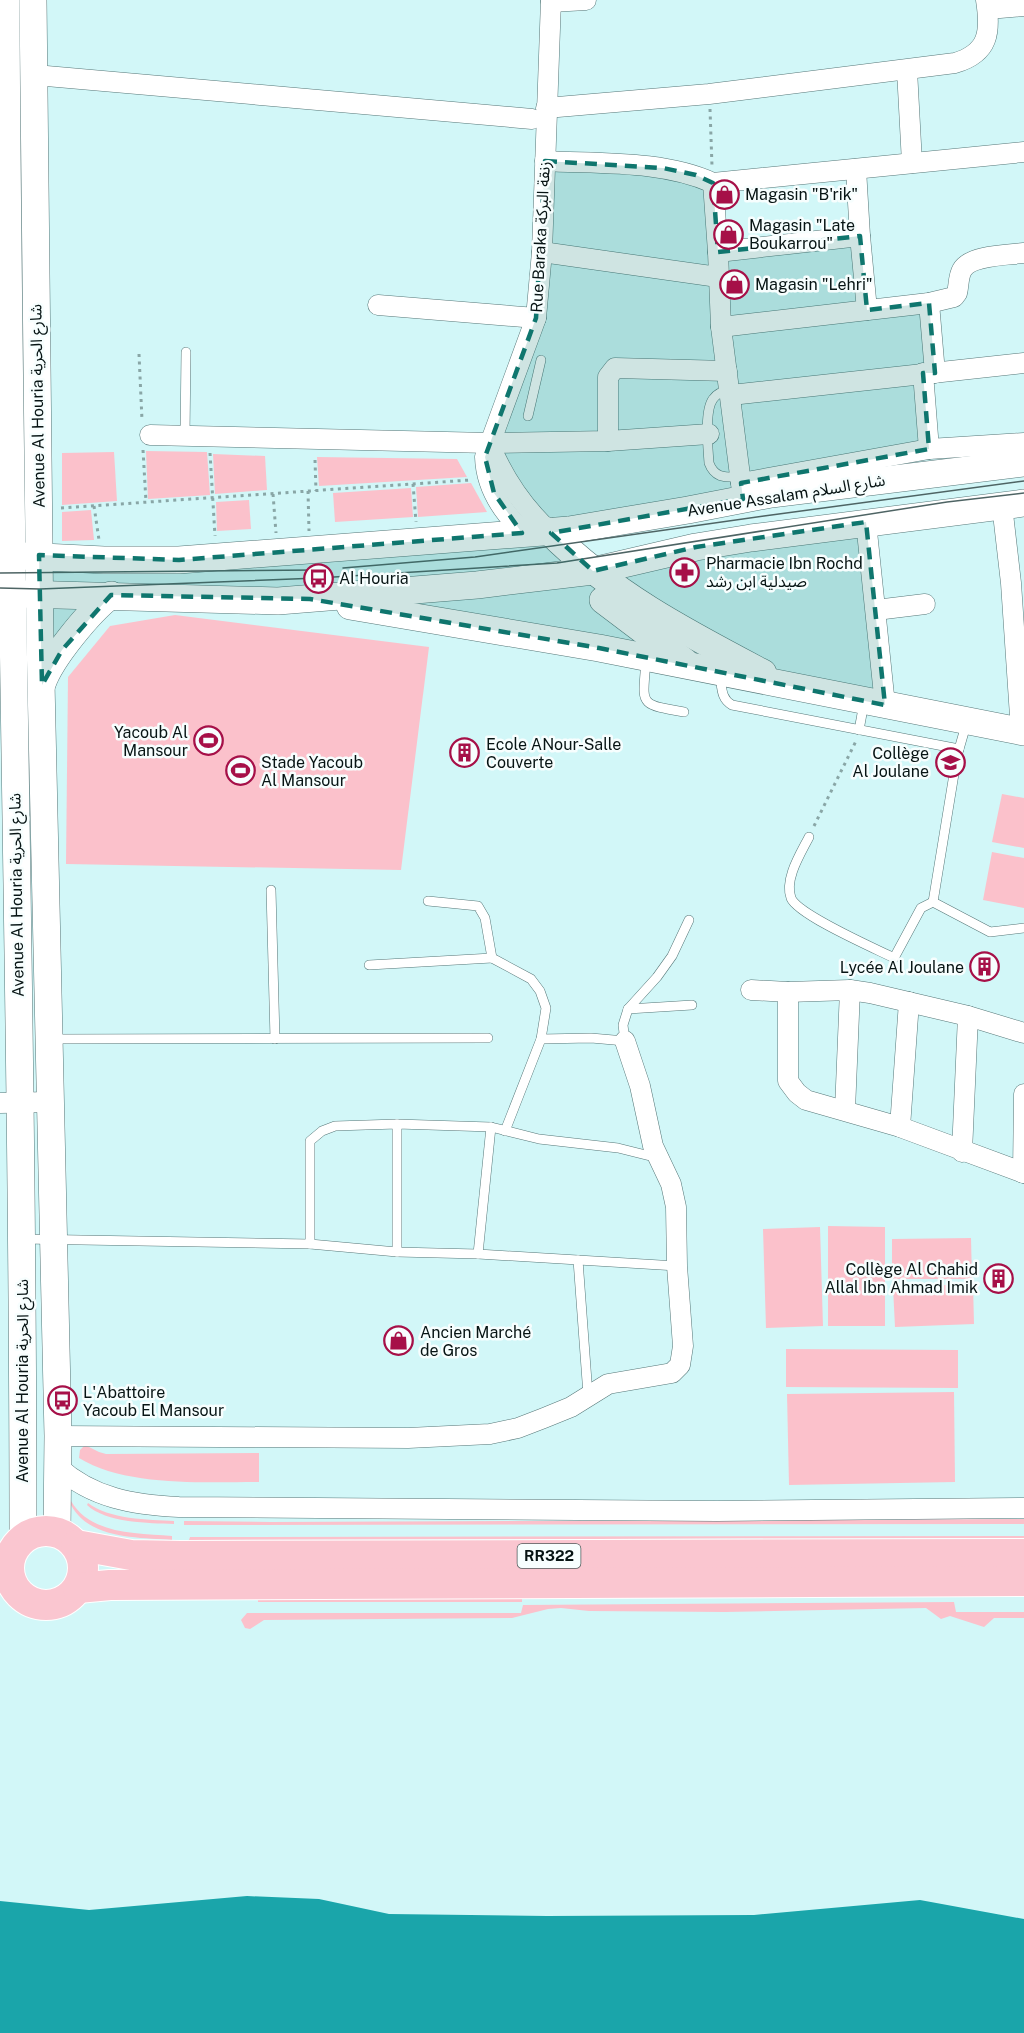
<svg xmlns="http://www.w3.org/2000/svg" width="1024" height="2033" font-family="'Public Sans','Noto Sans Arabic',sans-serif">
<style>
.green{fill:#fbc1cb}
.water{fill:#1aa5aa}
.lines{fill:none;stroke-linecap:round;stroke-linejoin:round}
.lane-casing{stroke:#567778;stroke-width:10}
.street-casing{stroke:#567778;stroke-width:21}
.secondary-casing{stroke:#567778;stroke-width:28}
.primary-casing{stroke:#fff;stroke-width:32}
.path{stroke:#89a6a6;stroke-width:3;stroke-dasharray:3 4.5;stroke-linecap:butt}
.lane{stroke:#fff;stroke-width:9}
.street{stroke:#fff;stroke-width:20}
.secondary{stroke:#fff;stroke-width:27}
.primary{stroke:#fac6d0;stroke-width:30}
.tram{stroke:#4e6464;stroke-width:1.5}
.marked{fill:#0f766e;fill-opacity:0.2;stroke:#0f766e;stroke-width:4.5;stroke-dasharray:12 8;stroke-linejoin:round}
.labels{text-anchor:middle;stroke-width:5;stroke-linejoin:round;paint-order:stroke}
.shield{fill:#f7fefe;stroke:#4f5a5a;stroke-width:1.5}
.shield-label{font-size:15px;font-weight:bold;fill:#071414}
.poi-label{font-size:16px;fill:#071414;stroke:#f7fefe;text-anchor:start}
.street-label{font-size:16px;fill:#071414;stroke:#f7fefe}
</style>
<rect width="100%" height="100%" fill="#d2f7f8"/>
<g class="green">
<path d="M146 451 207 452 210 495 148 499Z"/>
<path d="M114 452 117 501 62 505V453Z"/>
<path d="M213 454 265 456 267 490 215 494Z"/>
<path d="M317 457 457 459 467 477 319 486Z"/>
<path d="M471 483 487 512 418 517 416 487Z"/>
<path d="M411 488 413 517 335 522 333 493Z"/>
<path d="M249 500 251 529 217 531 216 502Z"/>
<path d="M91 510 94 540 62 541V512Z"/>
<path d="M175 615 429 647 401 870 66 864 68 677 110 626Z"/>
<path d="M1002 794 1024 798V848L992 842Z"/>
<path d="M992 852 1024 858V908L983 900Z"/>
<path d="M828 1226 885 1227V1326H828Z"/>
<path d="M820 1227 823 1326 766 1328 763 1229Z"/>
<path d="M971 1238 972 1279H892V1239Z"/>
<path d="M973 1284 974 1324 895 1327 893 1287Z"/>
<path d="M786 1349 958 1350V1388L786 1387Z"/>
<path d="M954 1392 955 1482 789 1485 787 1394Z"/>
<path d="M85 1445 99 1452 106 1454 259 1453V1482C205 1482 126 1487 79 1458L80 1450Z"/>
<path d="M69 1501H71C91 1535 137 1533 172 1536V1540C137 1537 86 1540 69 1501Z"/>
<path d="M88 1503C108 1519 149 1520 174 1521V1524C149 1523 106 1523 87 1505Z"/>
<path d="M1024 1519V1524L184 1525V1521L271 1522Z"/>
<path d="M1024 1536V1538L189 1540 190 1537Z"/>
<path d="M258 1598 522 1599V1602H258Z"/>
<path d="M954 1602 956 1612H1024V1618H994L984 1627 950 1616 941 1619 926 1608 725 1612 589 1611 561 1608 548 1609 512 1618 264 1620 250 1629 245 1628 241 1620 247 1613H521L523 1605Z"/>
</g>
<path class="water" d="M247 1896 319 1899 389 1914 547 1916 754 1915 920 1900 1024 1919V2033H0V1901L89 1910Z"/>
<g class="lines">
<defs>
<g id="lane">
<path d="M730 390C723 391 717 393 713 399 704 411 708 448 709 463 715 479 726 477 740 477"/>
<path d="M528 416 541 360"/>
<path d="M185 436 186 352"/>
<path d="M646 660C643 705 637 704 684 712"/>
<path d="M720 676C722 688 721 699 732 705L959 749"/>
<path d="M859 730 864 703"/>
<path d="M955 763 966 725"/>
<path d="M809 837C801 853 784 879 791 898 798 915 874 948 894 958L921 908 933 902"/>
<path d="M271 890 275 1039"/>
<path d="M428 901 478 906 485 918 492 958 531 979 540 991 546 1008 541 1039 505 1131"/>
<path d="M933 902 955 768"/>
<path d="M933 902 990 932 1024 928"/>
<path d="M369 965 492 958"/>
<path d="M628 1009 692 1005"/>
<path d="M52 1039 488 1038"/>
<path d="M541 1039 591 1038 625 1041 623 1025 628 1009 657 977 672 956 689 920"/>
<path d="M23 1239 310 1244 397 1252 478 1254 677 1266"/>
<path d="M310 1244V1141L322 1131 335 1126 397 1124 491 1127 539 1139 618 1148 658 1158"/>
<path d="M397 1252V1124"/>
<path d="M478 1254 491 1127"/>
<path d="M578 1260 588 1395"/>
</g>
<g id="street">
<path d="M551 2 586 0"/>
<path d="M988 9 1024 6"/>
<path d="M907 70 912 163"/>
<path d="M35 75 532 119"/>
<path d="M546 108 709 94 955 63C989 53 991 32 986 0"/>
<path d="M545 161C598 164 663 160 713 183L1024 152"/>
<path d="M856 169 860 236"/>
<path d="M713 183 718 252 721 327 743 499"/>
<path d="M542 252 718 277"/>
<path d="M718 252 860 236 867 310"/>
<path d="M929 303 935 373"/>
<path d="M378 305 536 318"/>
<path d="M721 327 929 303 954 297 957 293C959 286 958 277 962 270 970 255 1008 255 1024 253"/>
<path d="M923 373 929 449"/>
<path d="M731 395 1024 363"/>
<path d="M150 435 489 443 608 441 709 434"/>
<path d="M608 441V377L615 368 727 371"/>
<path d="M489 443C503 477 522 506 549 531"/>
<path d="M741 483 929 449 1024 443"/>
<path d="M1002 505 1011 583 1021 731"/>
<path d="M866 522 885 705"/>
<path d="M525 533C503 513 486 488 485 457L536 318 542 252 551 0"/>
<path d="M876 610 925 604"/>
<path d="M751 990 788 992 850 990 870 993 968 1016 1024 1033"/>
<path d="M788 992V1081L797 1093 806 1100 900 1127 1024 1173"/>
<path d="M0 1103 50 1102"/>
<path d="M845 1110 850 990"/>
<path d="M900 1127 909 1002"/>
<path d="M962 1152 968 1016"/>
<path d="M1023 1173 1024 1094"/>
<path d="M58 1436 408 1438 490 1434 518 1428 544 1418 571 1407 608 1384 672 1373 680 1365 683 1346 677 1266 676 1207 671 1184 653 1146 640 1086 625 1041"/>
<path d="M58 1467C92 1498 134 1505 179 1507L717 1511 1024 1508"/>
</g>
<g id="secondary">
<path d="M6 0C8 513 23 1025 23 1538"/>
<path d="M33 0 40 638 58 1436 57 1532"/>
<path d="M549 531C612 594 685 632 763 673"/>
<path d="M22 556 104 560H179L569 530 688 510 771 494 1024 463"/>
<path d="M22 594 278 601 477 585 593 571 696 547 751 538 1024 503"/>
<path d="M603 600 685 662"/>
<path d="M350 606 599 648 1024 732"/>
<path d="M42 684C51 658 89 612 111 595"/>
</g>
<g id="primary">
<circle cx="46" cy="1568" r="37"/>
<path d="M76 1545 131 1555 180 1556 1024 1554"/>
<path d="M78 1588 110 1585 1024 1581"/>
</g>
</defs>
<use href="#lane" class="lane-casing"/>
<use href="#street" class="street-casing"/>
<use href="#secondary" class="secondary-casing"/>
<use href="#primary" class="primary-casing"/>
<g class="path">
<path d="M710 109 712 166"/>
<path d="M139 354 142 420"/>
<path d="M143 450 146 502"/>
<path d="M210 453 215 536"/>
<path d="M315 460 316 491"/>
<path d="M413 484 416 522"/>
<path d="M308 491 309 531"/>
<path d="M273 494 276 533"/>
<path d="M94 506 99 540"/>
<path d="M61 508 470 480"/>
<path d="M814 826 856 741"/>
</g>
<use href="#lane" class="lane"/>
<use href="#street" class="street"/>
<use href="#secondary" class="secondary"/>
<use href="#primary" class="primary"/>
<g class="tram">
<path d="M343 568 475 557 764 516 1024 481"/>
<path d="M0 573 316 570"/>
<path d="M0 588 40 589 318 578 557 563 947 502 1024 493"/>
</g>
</g>
<path class="marked" d="M545 161 663 168 696 175 713 183 718 252 860 236 867 310 929 303 935 373H923L929 449 741 483 743 499 551 533 593 571 696 547 866 522 885 705 599 648 310 599 111 595 62 650 42 685 39 555 179 560 522 533 494 493 485 457 536 318Z"/>
<defs>
<symbol id="shop-ring" viewBox="-11 -11 22 22"><circle r="9.5" fill="#f7fefe" stroke="#a61048" stroke-width="1.5"/><path d="M-5-2.5h2.3a2.7 3.5 0 0 1 5.4 0H5L5.5 6h-11ZM-1.5-2.5h3a1.5 2.3 0 0 0-3 0Z" fill="#a61048"/></symbol>
<symbol id="pharmacy-ring" viewBox="-11 -11 22 22"><circle r="9.5" fill="#f7fefe" stroke="#a61048" stroke-width="1.5"/><path d="M-2-6h4v4h4v4h-4v4h-4v-4h-4v-4h4Z" fill="#a61048"/></symbol>
<symbol id="bus-ring" viewBox="-11 -11 22 22"><circle r="9.5" fill="#f7fefe" stroke="#a61048" stroke-width="1.5"/><path d="M-5-6H5V4H4V6H2V4H-2V6H-4V4H-5ZM-3.5-4V0h7V-4ZM-3.5 1.2v1.5H-2V1.2ZM2 1.2v1.5H3.5V1.2Z" fill="#a61048"/></symbol>
<symbol id="stadium-ring" viewBox="-11 -11 22 22"><circle r="9.5" fill="#f7fefe" stroke="#a61048" stroke-width="1.5"/><path d="M0-5a6.5 5 0 1 0 0 10a6.5 5 0 1 0 0-10ZM-3.5-1.8h7v3.6h-7Z" fill="#a61048"/></symbol>
<symbol id="building-ring" viewBox="-11 -11 22 22"><circle r="9.5" fill="#f7fefe" stroke="#a61048" stroke-width="1.5"/><path d="M-4-6H4V6H1V3H-1V6H-4ZM-2.5-4.3h1.7v1.8h-1.7ZM.8-4.3h1.7v1.8H.8ZM-2.5-1h1.7V.8h-1.7ZM.8-1h1.7V.8H.8Z" fill="#a61048"/></symbol>
<symbol id="school-ring" viewBox="-11 -11 22 22"><circle r="9.5" fill="#f7fefe" stroke="#a61048" stroke-width="1.5"/><path d="M0-5L7-2L0 1L-7-2ZM-4 1L0 2.5L4 1V4Q0 6-4 4Z" fill="#a61048"/></symbol>
</defs>
<g fill-rule="evenodd">
<use href="#shop-ring" x="708" y="178" width="33" height="33"/>
<use href="#shop-ring" x="712" y="218" width="33" height="33"/>
<use href="#shop-ring" x="718" y="268" width="33" height="33"/>
<use href="#pharmacy-ring" x="668" y="556" width="33" height="33"/>
<use href="#bus-ring" x="302" y="562" width="33" height="33"/>
<use href="#stadium-ring" x="192" y="724" width="33" height="33"/>
<use href="#building-ring" x="448" y="736" width="33" height="33"/>
<use href="#school-ring" x="934" y="746" width="33" height="33"/>
<use href="#stadium-ring" x="224" y="754" width="33" height="33"/>
<use href="#building-ring" x="968" y="950" width="33" height="33"/>
<use href="#building-ring" x="982" y="1262" width="33" height="33"/>
<use href="#shop-ring" x="382" y="1324" width="33" height="33"/>
<use href="#bus-ring" x="46" y="1384" width="33" height="33"/>
</g>
<g class="labels">
<rect class="shield" x="517.5" y="1544" width="63" height="24" rx="4.5"/>
<g class="shield-label">
<text x="549" y="1561">RR322</text>
</g>
<g class="poi-label">
<text x="745" y="200">Magasin "B'rik"</text>
<text x="749" y="231">Magasin "Late<tspan x="749" dy="18">Boukarrou"</tspan></text>
<text x="755" y="290">Magasin "Lehri"</text>
<text x="706" y="569">Pharmacie Ibn Rochd<tspan x="706" dy="18">صيدلية ابن رشد</tspan></text>
<text x="339" y="584">Al Houria</text>
<text x="188" y="738" text-anchor="end">Yacoub Al<tspan x="188" dy="18">Mansour</tspan></text>
<text x="486" y="750">Ecole ANour-Salle<tspan x="486" dy="18">Couverte</tspan></text>
<text x="929" y="759" text-anchor="end">Collège<tspan x="929" dy="18">Al Joulane</tspan></text>
<text x="261" y="768">Stade Yacoub<tspan x="261" dy="18">Al Mansour</tspan></text>
<text x="964" y="973" text-anchor="end">Lycée Al Joulane</text>
<text x="978" y="1275" text-anchor="end">Collège Al Chahid<tspan x="978" dy="18">Allal Ibn Ahmad Imik</tspan></text>
<text x="420" y="1338">Ancien Marché<tspan x="420" dy="18">de Gros</tspan></text>
<text x="83" y="1398">L'Abattoire<tspan x="83" dy="18">Yacoub El Mansour</tspan></text>
</g>
<g class="street-label">
<text transform="translate(540 237) rotate(-87)" y="6">Rue Baraka زنقة البركة</text>
<text transform="translate(37 406) rotate(-91)" y="6">Avenue Al Houria شارع الحرية</text>
<text transform="translate(786 495) rotate(-9)" y="6">Avenue Assalam شارع السلام</text>
<text transform="translate(16 895) rotate(-91)" y="6">Avenue Al Houria شارع الحرية</text>
<text transform="translate(22 1381) rotate(-90)" y="6">Avenue Al Houria شارع الحرية</text>
</g>
</g>
</svg>
